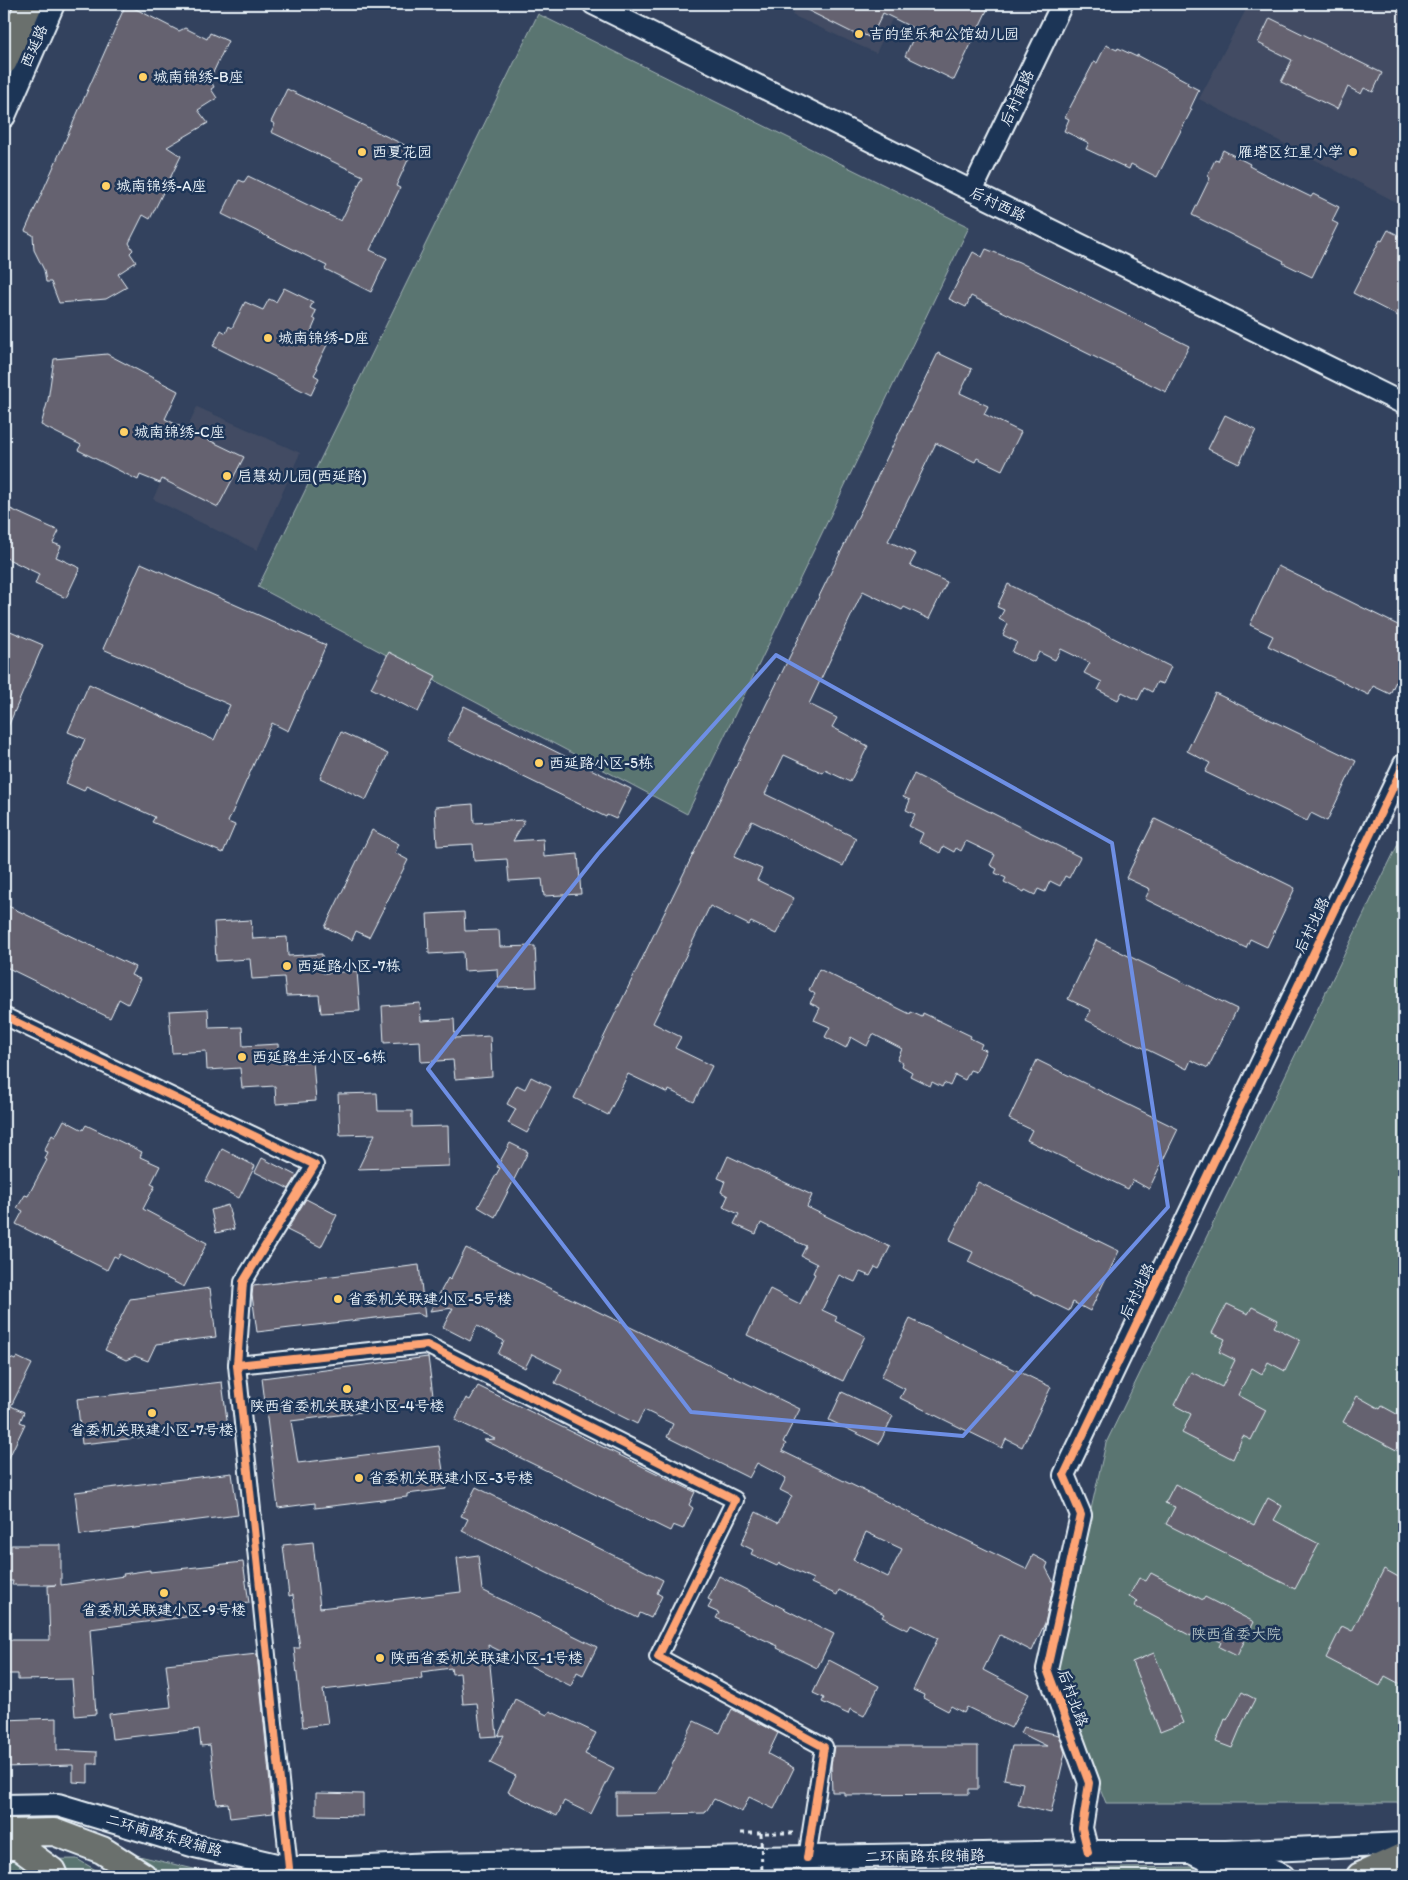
<svg xmlns="http://www.w3.org/2000/svg" width="1408" height="1880" font-family="Itim,'LXGW WenKai TC',sans-serif">
<style>
.built{fill:#424c63}
.green{fill:#5a7471;stroke:#a1b2b4}
.building{fill:#656270;stroke:#e8f1f8;fill-rule:evenodd}
.lines{fill:none;stroke-linecap:round;stroke-linejoin:round}
.minor-casing{stroke:#e8f1f8;stroke-width:20}
.tertiary-casing{stroke:#e8f1f8;stroke-width:24}
.secondary-casing{stroke:#e8f1f8;stroke-width:26}
.trunk-casing{stroke:#e8f1f8;stroke-width:30}
.path{stroke:#e8f1f8;stroke-width:3;stroke-dasharray:4 4;stroke-linecap:butt}
.minor{stroke:#1d3557;stroke-width:16}
.tertiary{stroke:#1d3557;stroke-width:20}
.secondary{stroke:#1d3557;stroke-width:22}
.trunk{stroke:#6a706d;stroke-width:26}
.path-bridge{stroke:#e8f1f8;stroke-width:3;stroke-dasharray:4 4;stroke-linecap:butt}
.cycleway-casing{stroke:#1d3557;stroke-width:11}
.cycleway{stroke:#fda474;stroke-width:8}
.marked{fill:none;stroke:#6e8fe5;stroke-width:4;stroke-linejoin:round}
.poi-dot{fill:#ffd166;stroke:#1d3557;stroke-width:2}
.labels{text-anchor:middle;stroke-width:5;stroke-linejoin:round;paint-order:stroke}
.poi-label{font-size:15px;fill:#e8f1f8;stroke:#1d3557;text-anchor:start}
.street-label{font-size:15px;fill:#e8f1f8;stroke:#1d3557}
.park-label{font-size:15px;fill:#afbfc2;stroke:#1d3557}
</style>
<rect width="100%" height="100%" fill="#33425e"/>
<filter id="ink" filterUnits="userSpaceOnUse"><feTurbulence type="fractalNoise" baseFrequency=".02" numOctaves="2"/><feDisplacementMap in="SourceGraphic" scale="10" xChannelSelector="R" yChannelSelector="G"/><feConvolveMatrix kernelMatrix="1 2 1 2 8 2 1 2 1" color-interpolation-filters="sRGB"/></filter>
<g filter="url(#ink)">
<g class="built">
<path d="M797 4H899L876 53 792 15Z"/>
<path d="M1249 4H1404V206L1199 99Z"/>
<path d="M197 407 300 453 257 550 153 499Z"/>
</g>
<g class="green">
<path d="M538 14 969 227 687 814 258 587Z"/>
<path d="M1404 832V1803H1106L1054 1673 1106 1443Z"/>
<path d="M131 1854 223 1876H166Z"/>
<path d="M77 1859 106 1876H4V1860Z"/>
<path d="M1194 1867V1876H522Z"/>
</g>
<g class="building">
<path d="M126 4 179 31 185 28 207 39 210 33 228 41 210 79 214 87 211 89 217 98 198 110 208 123 167 147 181 156 150 219 143 215 129 243 133 250 130 253 136 262 118 274 127 287 106 299 59 303 51 282H46L44 270 34 250 33 235 25 231Z"/>
<path d="M795 4H915L928 10 931 4H990L954 80 905 56 917 30 883 13 871 38 860 33 859 36Z"/>
<path d="M1270 18 1382 73 1373 92 1364 88 1361 94 1348 87 1337 109 1281 82 1292 60 1258 43Z"/>
<path d="M1106 45 1117 50 1118 48 1137 57V55L1188 82 1187 84 1199 90 1190 109H1192L1157 177 1131 164 1129 169 1086 149 1089 143 1064 131 1069 119 1065 117 1094 62 1097 63Z"/>
<path d="M287 89 413 149 396 186 400 188 370 250 387 258 371 292 325 269 327 266 222 214 239 180 244 182 248 176 341 221 363 176 271 132 275 124 271 122Z"/>
<path d="M1223 150 1250 164 1249 166 1276 180 1311 197 1313 194 1339 207 1332 221 1338 224 1312 277 1283 263 1284 261 1192 215 1210 178 1207 176 1215 160 1218 161Z"/>
<path d="M1388 230 1404 238V319L1353 293 1380 240 1382 241Z"/>
<path d="M986 249 1019 262 1189 346 1166 392 971 296 966 307 949 299 973 252 982 257Z"/>
<path d="M284 288 313 302 310 308 316 311 313 318 316 320 310 334 328 343 316 367 318 368 314 375 319 378 311 395 213 346 221 330 226 333 229 326 232 328 245 302 263 310 269 299 276 302Z"/>
<path d="M938 353 972 369 960 393 988 406 984 414 1021 432 1002 470 977 458 975 462 936 443 888 541 916 554 910 565 947 582 929 619 904 607 902 610 863 591 809 704 837 718 832 727 868 746 850 782 825 770 823 773 784 755 765 794 856 838 843 866 752 821 734 857 762 869 757 880 794 898 776 934 751 922 749 925 710 906 653 1023 681 1037 675 1048 712 1066 694 1102 669 1090 668 1093 628 1074 608 1115 574 1098Z"/>
<path d="M107 354 178 391 165 419 244 457 218 507 162 479 160 483 140 475 138 480 78 450 81 445 41 425 48 400 54 359Z"/>
<path d="M1225 415 1256 430 1239 464 1208 449Z"/>
<path d="M4 506 59 531 53 543 61 546 56 557 80 568 66 598 35 584 39 574 4 557Z"/>
<path d="M141 563 326 645 288 731 272 723 228 822 235 825 223 853 152 822 155 817 86 786 84 791 66 783 85 739 68 732 89 684 214 740 230 705 103 649Z"/>
<path d="M1278 566 1404 628V664L1390 694 1373 686 1369 695 1268 646 1273 636 1250 625Z"/>
<path d="M1008 584 1090 625V626L1171 667 1163 684 1157 682 1152 692 1144 688 1138 700 1122 692 1118 700 1098 690 1102 682 1084 673 1090 663 1061 649 1055 660 1039 652 1034 662 1012 652 1017 642 1003 635 1008 624 999 619 1004 610 997 607Z"/>
<path d="M8 630 43 645 4 736V640Z"/>
<path d="M389 652 436 676 418 712 371 688Z"/>
<path d="M1215 693 1356 761 1327 821 1311 813 1307 821 1205 772 1210 763 1187 751Z"/>
<path d="M464 706 631 789 616 819 607 815 606 817 447 740Z"/>
<path d="M341 732 388 754 366 800 320 778Z"/>
<path d="M914 774 1080 857 1069 878 1065 876 1060 886 1050 881 1045 892 1038 889 1035 895 1025 890 1024 892 1004 882 1006 878 995 873 997 869 990 865 995 855 966 841 961 851 956 848 954 852 943 846 940 853 919 842 923 833 909 826 915 814 906 810 910 800 903 797Z"/>
<path d="M473 804 474 823 525 820 513 841 543 839 544 857 578 854 581 894 544 896 542 879 509 881 507 859 474 861 473 844 437 846 435 807Z"/>
<path d="M1155 819 1295 888 1267 947 1250 939 1246 948 1145 899 1150 889 1126 878Z"/>
<path d="M372 830 399 844 395 853 408 860 369 937 356 931 352 940 325 927Z"/>
<path d="M4 904 135 967 131 975 140 979 128 1004 119 999 110 1018 4 966Z"/>
<path d="M464 912 465 931 499 930 500 947 535 946 537 987 498 988 497 969 464 971 463 952 429 954 427 914Z"/>
<path d="M251 920 253 939 287 937 288 956 322 954 323 973 357 971 360 1011 321 1013 319 995 286 996 284 977 252 979 250 959 216 961 214 922Z"/>
<path d="M1096 940 1237 1009 1208 1068 1191 1060 1187 1069 1086 1020 1091 1010 1068 999Z"/>
<path d="M819 969 910 1014 911 1012 922 1017 923 1013 971 1036 970 1038 982 1044 980 1048 986 1050 976 1072 970 1070 965 1080 955 1075 950 1086 944 1083 942 1087 932 1082 930 1086 910 1076 912 1072 902 1066 903 1063 897 1060 902 1049 873 1034 867 1046 851 1037 846 1048 825 1037 830 1027 814 1020 820 1008 810 1003 815 994 809 990Z"/>
<path d="M420 1003 421 1021 454 1019 455 1038 490 1036 492 1076 455 1079 453 1060 421 1062 420 1041 384 1043 382 1006Z"/>
<path d="M208 1009 209 1028 242 1027 243 1046 278 1044 279 1063 313 1061 316 1101 276 1104 275 1086 242 1088 240 1068 207 1070 206 1051 172 1053 169 1011Z"/>
<path d="M1037 1060 1178 1129 1149 1189 1133 1180 1128 1189 1027 1140 1032 1130 1009 1119Z"/>
<path d="M531 1077 551 1087 527 1133 508 1123 516 1109 507 1104 517 1085 525 1089Z"/>
<path d="M377 1093 378 1111H412V1127L448 1126 449 1166 358 1169 375 1134 340 1135 338 1094Z"/>
<path d="M64 1120 83 1130 86 1125 142 1152 140 1157 160 1166 151 1184 155 1186 143 1209 207 1243 184 1287 120 1254 118 1258 114 1256 107 1270 16 1224 23 1211 17 1208 25 1195 28 1196 47 1160 45 1159 48 1152 44 1151 52 1135 55 1137Z"/>
<path d="M510 1143 528 1152 495 1217 478 1207 500 1168 497 1167Z"/>
<path d="M222 1149 255 1166 239 1198 206 1181Z"/>
<path d="M728 1156 812 1195 807 1207 890 1247 879 1269 875 1267 870 1276 860 1272 855 1282 839 1275 822 1310 837 1317 835 1321 865 1336 843 1381 747 1335 770 1289 800 1304 815 1274 813 1273 817 1264 801 1256 806 1246 795 1241 796 1240 761 1223 756 1234 734 1224 739 1214 723 1207 728 1196 721 1192 725 1181 718 1178Z"/>
<path d="M262 1158 297 1176 289 1189 255 1172Z"/>
<path d="M978 1182 1119 1251 1090 1311 1073 1302 1069 1311 968 1262 973 1252 949 1241Z"/>
<path d="M306 1199 337 1215 321 1247 287 1230Z"/>
<path d="M228 1205 234 1229 216 1233 211 1210Z"/>
<path d="M466 1248 800 1409 783 1442 786 1444 782 1451 1026 1569 1033 1555 1048 1563 1046 1568 1054 1583 1045 1623 1032 1651 1000 1635 983 1670 1029 1694 1011 1728 967 1707 964 1713 951 1706 948 1711 923 1698 924 1695 913 1690 938 1638 911 1625 908 1630 882 1617 884 1614 873 1608V1607L839 1590 837 1595 811 1583 813 1579 779 1563 777 1566 751 1554 753 1550 741 1544 756 1512 778 1523 792 1496 780 1490 786 1478 757 1463 749 1478 667 1437 673 1424 644 1410 637 1424 555 1383 562 1369 532 1354 525 1368 498 1354 504 1341 477 1326 470 1341 443 1327 453 1308 430 1311 448 1278 450 1280ZM866 1532 902 1549 888 1577 853 1560Z"/>
<path d="M419 1265 425 1317 417 1313 257 1332 252 1295 253 1286Z"/>
<path d="M210 1288 216 1337 156 1344 148 1361 135 1356 126 1360 105 1350 130 1299Z"/>
<path d="M1227 1304 1248 1314 1252 1307 1278 1320 1274 1327 1300 1340 1285 1371 1268 1362 1262 1374 1252 1368 1238 1395 1266 1410 1251 1440 1243 1436 1233 1459 1182 1433 1191 1414 1174 1405 1191 1372 1222 1387 1235 1360 1219 1352 1225 1339 1212 1333Z"/>
<path d="M910 1319 1051 1387 1022 1447 1006 1439 1002 1448 900 1398 905 1389 881 1377Z"/>
<path d="M4 1355 15 1360 17 1357 32 1364 11 1406 24 1412 20 1422 25 1424 4 1468Z"/>
<path d="M428 1357 434 1403 291 1421 298 1463 439 1446 446 1489 407 1494V1497L315 1508V1503L278 1508 262 1378Z"/>
<path d="M222 1382 228 1428 82 1444 77 1399Z"/>
<path d="M478 1386 695 1492 689 1505 693 1508 683 1529 673 1525 670 1531 484 1440 495 1439 455 1420 466 1398 470 1400Z"/>
<path d="M842 1392 893 1416 879 1444 829 1420Z"/>
<path d="M1357 1396 1380 1409 1382 1406 1404 1418V1454L1343 1422Z"/>
<path d="M232 1473 238 1515 80 1535 75 1492Z"/>
<path d="M1175 1484 1254 1525 1268 1498 1282 1506 1274 1520 1319 1544 1295 1589 1166 1524 1175 1507 1165 1503Z"/>
<path d="M476 1487 663 1580 657 1593 662 1596 651 1618 640 1613 638 1618 462 1531 468 1519 461 1516Z"/>
<path d="M313 1542 320 1608 461 1592 457 1558 478 1555 482 1590 597 1647 583 1675 577 1672 571 1686 488 1645 497 1736 481 1737 477 1703 463 1704 460 1673 452 1674 451 1668 421 1672 422 1678 323 1690 328 1724 303 1727 294 1648H300L293 1595 289 1596 283 1545Z"/>
<path d="M11 1545H61V1585L124 1576 123 1574 150 1570V1572L243 1562 249 1603 240 1604 241 1610 90 1629 96 1714 75 1716 72 1679 18 1680V1674H4V1640H50L48 1586 56 1585H12L13 1581H4V1551H11Z"/>
<path d="M1384 1569 1404 1580V1686L1385 1676 1380 1686 1326 1658 1342 1626 1352 1631Z"/>
<path d="M1151 1573 1203 1600 1205 1597 1254 1622 1237 1656 1219 1647 1221 1642 1195 1628 1191 1636 1134 1606 1138 1601 1129 1596 1139 1578 1146 1581Z"/>
<path d="M719 1576 834 1634 817 1668 777 1648 778 1646 716 1618 719 1613 708 1608 712 1601 708 1599Z"/>
<path d="M1154 1653 1183 1723 1160 1732 1132 1662Z"/>
<path d="M257 1654 273 1813 230 1818 228 1803 217 1804 210 1745 201 1746 199 1729 112 1739 109 1714 171 1707 166 1664Z"/>
<path d="M829 1660 879 1686 864 1716 850 1709 848 1714 822 1702 824 1698 813 1693Z"/>
<path d="M1242 1692 1255 1699 1243 1722 1232 1748 1216 1742 1225 1719 1227 1720Z"/>
<path d="M515 1699 547 1715 550 1711 596 1733 585 1754 614 1768 591 1814 564 1801 557 1816 508 1792 516 1776 490 1763 504 1735 498 1736Z"/>
<path d="M732 1709 778 1733 768 1754 794 1768 774 1809 749 1797 742 1812 714 1799 705 1813 616 1815V1793H658L694 1721 720 1733Z"/>
<path d="M57 1718V1750L97 1752V1764H88V1783L73 1782V1765L4 1767V1720Z"/>
<path d="M1024 1727 1059 1735 1065 1753 1051 1813 1018 1805 1023 1783 1004 1779 1012 1746H1047L1021 1733Z"/>
<path d="M834 1746H978V1789H969V1794L844 1795V1792H832L831 1765Z"/>
<path d="M316 1793 363 1794V1816L316 1815Z"/>
</g>
<g class="lines">
<defs>
<g id="minor">
<path d="M4 1016 315 1165 243 1282 237 1365 289 1868"/>
<path d="M237 1365 427 1345 735 1500 658 1657 824 1747 807 1858"/>
</g>
<g id="tertiary">
<path d="M593 4 1404 404"/>
<path d="M972 191 1062 4"/>
<path d="M1088 1852 1082 1828 1089 1783 1047 1669 1081 1515 1064 1475 1404 764"/>
</g>
<g id="secondary">
<path d="M4 116 53 4"/>
<path d="M4 1806 58 1805 195 1846 289 1868H349L431 1864 1088 1852H1226L1404 1844"/>
<path d="M1195 1854 1218 1865 1233 1876"/>
<path d="M1231 1854 1283 1876"/>
</g>
<g id="trunk">
<path d="M4 61 29 4"/>
<path d="M4 1833 54 1832 102 1850 143 1876"/>
<path d="M4 1846H18L52 1871 54 1876"/>
<path d="M1360 1876 1404 1856"/>
</g>
</defs>
<use href="#minor" class="minor-casing"/>
<use href="#tertiary" class="tertiary-casing"/>
<use href="#secondary" class="secondary-casing"/>
<use href="#trunk" class="trunk-casing"/>
<path class="path" d="M741 1833H793"/>
<use href="#minor" class="minor"/>
<use href="#tertiary" class="tertiary"/>
<use href="#secondary" class="secondary"/>
<use href="#trunk" class="trunk"/>
<path class="path-bridge" d="M761 1833 762 1876"/>
<defs>
<g id="cycleway">
<path d="M4 1016 315 1165 243 1282 237 1365 289 1868"/>
<path d="M237 1365 427 1345 735 1500 658 1657 824 1747 807 1858"/>
<path d="M1088 1852 1082 1828 1089 1783 1047 1669 1081 1515 1064 1475 1404 764"/>
</g>
</defs>
<use href="#cycleway" class="cycleway-casing"/>
<use href="#cycleway" class="cycleway"/>
</g>
</g>
<path class="marked" d="M776 655 1112 843 1168 1207 963 1436 691 1412 428 1069 598 854Z"/>
<g class="poi-dot">
<circle cx="859" cy="34" r="5"/>
<circle cx="143" cy="77" r="5"/>
<circle cx="362" cy="152" r="5"/>
<circle cx="1353" cy="152" r="5"/>
<circle cx="106" cy="186" r="5"/>
<circle cx="268" cy="338" r="5"/>
<circle cx="124" cy="432" r="5"/>
<circle cx="227" cy="476" r="5"/>
<circle cx="539" cy="763" r="5"/>
<circle cx="287" cy="966" r="5"/>
<circle cx="242" cy="1057" r="5"/>
<circle cx="338" cy="1299" r="5"/>
<circle cx="347" cy="1389" r="5"/>
<circle cx="152" cy="1413" r="5"/>
<circle cx="359" cy="1478" r="5"/>
<circle cx="164" cy="1593" r="5"/>
<circle cx="380" cy="1658" r="5"/>
</g>
<g class="labels">
<g class="poi-label">
<text x="869" y="39">吉的堡乐和公馆幼儿园</text>
<text x="153" y="82">城南锦绣-B座</text>
<text x="372" y="157">西夏花园</text>
<text x="1343" y="157" text-anchor="end">雁塔区红星小学</text>
<text x="116" y="191">城南锦绣-A座</text>
<text x="278" y="343">城南锦绣-D座</text>
<text x="134" y="437">城南锦绣-C座</text>
<text x="237" y="481">启慧幼儿园(西延路)</text>
<text x="549" y="768">西延路小区-5栋</text>
<text x="297" y="971">西延路小区-7栋</text>
<text x="252" y="1062">西延路生活小区-6栋</text>
<text x="348" y="1304">省委机关联建小区-5号楼</text>
<text x="347" y="1411" text-anchor="middle">陕西省委机关联建小区-4号楼</text>
<text x="152" y="1435" text-anchor="middle">省委机关联建小区-7号楼</text>
<text x="369" y="1483">省委机关联建小区-3号楼</text>
<text x="164" y="1615" text-anchor="middle">省委机关联建小区-9号楼</text>
<text x="390" y="1663">陕西省委机关联建小区-1号楼</text>
</g>
<g class="street-label">
<text transform="translate(34 46) rotate(-66)" y="5">西延路</text>
<text transform="translate(1017 98) rotate(-65)" y="5">后村南路</text>
<text transform="translate(998 204) rotate(26)" y="5">后村西路</text>
<text transform="translate(1312 925) rotate(-64)" y="5">后村北路</text>
<text transform="translate(1137 1291) rotate(-64)" y="5">后村北路</text>
<text transform="translate(1073 1698) rotate(70)" y="5">后村北路</text>
<text transform="translate(164 1835) rotate(16)" y="5">二环南路东段辅路</text>
<text transform="translate(925 1856) rotate(-1)" y="5">二环南路东段辅路</text>
</g>
<g class="park-label">
<text x="1236" y="1639">陕西省委大院</text>
</g>
</g>
<rect width="1408" height="1880" fill="none" stroke="#1d3557" stroke-width="20"/>
<rect x="10" y="10" width="1388" height="1860" fill="none" stroke="#e8f1f8" stroke-width="2" filter="url(#ink)"/>
</svg>
